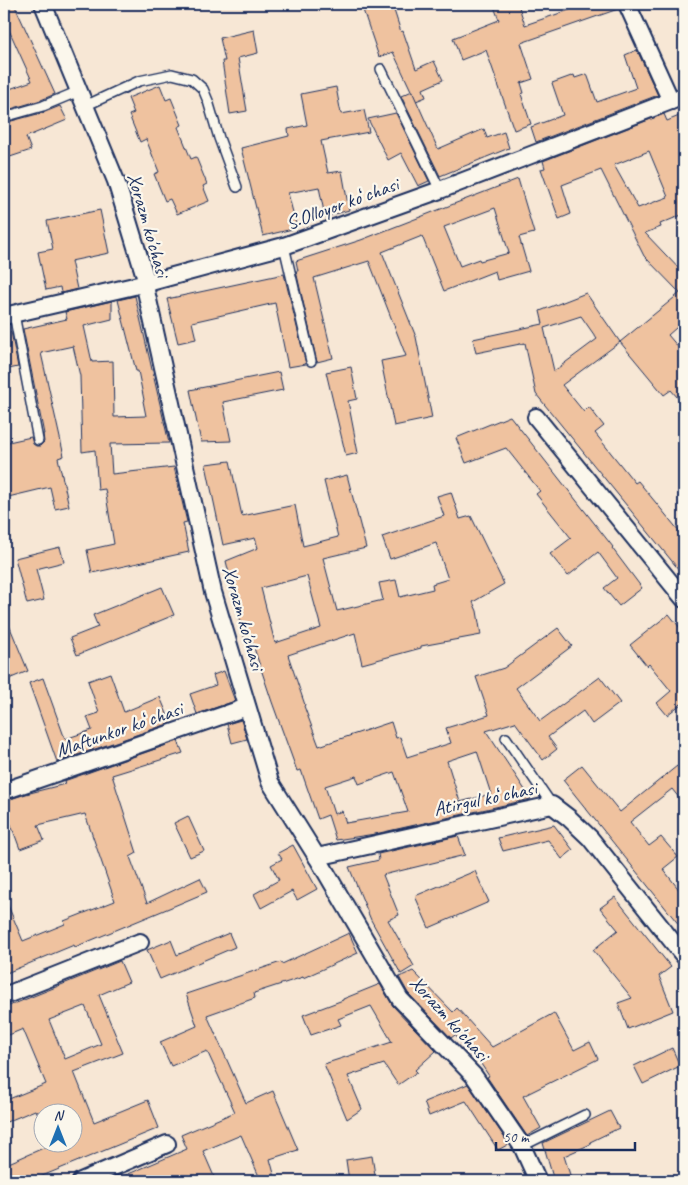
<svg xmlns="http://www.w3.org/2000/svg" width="688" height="1185" font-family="Caveat,sans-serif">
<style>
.building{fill:#efc29f;stroke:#1b2f5e;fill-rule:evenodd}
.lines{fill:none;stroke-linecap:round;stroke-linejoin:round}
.lane-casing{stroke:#1b2f5e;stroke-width:12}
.street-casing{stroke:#1b2f5e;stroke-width:20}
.lane{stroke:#fbf7ec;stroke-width:9}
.street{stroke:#fbf7ec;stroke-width:16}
.labels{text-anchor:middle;stroke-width:4.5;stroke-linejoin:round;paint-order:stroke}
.street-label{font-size:20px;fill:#1b2f5e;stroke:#fbf7ec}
</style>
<rect width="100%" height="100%" fill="#f7e7d5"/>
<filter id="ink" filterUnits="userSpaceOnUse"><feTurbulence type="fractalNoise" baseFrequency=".02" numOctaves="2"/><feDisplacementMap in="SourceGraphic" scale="10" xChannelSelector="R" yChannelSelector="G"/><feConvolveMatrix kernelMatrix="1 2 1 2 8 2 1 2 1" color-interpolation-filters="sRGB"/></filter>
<g filter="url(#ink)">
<g class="building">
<path d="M4 4H14L55 94 41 100 4 111V91L32 81 4 19Z"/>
<path d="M361 4H392L401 32 403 31 416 69 434 61 443 80 423 89 426 97 416 101 393 52 379 57Z"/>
<path d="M493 4H518L525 25 587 4H617L618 9 521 43 533 79 521 83 524 93 521 94 531 124 514 130 486 50 461 60 453 38 499 20Z"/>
<path d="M254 30 258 53 238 58 247 111 230 114 222 61H225L220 38Z"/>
<path d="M637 50 658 95 536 142 531 127 563 115 552 83 574 75 575 78 587 74 597 102 636 88 625 55Z"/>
<path d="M160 85 166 100 171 98 182 125 178 127 191 159 196 157 207 184 203 186 209 201 177 214 170 199 165 201 154 174 159 172 146 139 140 142 129 115 134 113 128 98Z"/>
<path d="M336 87 341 114 364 110 369 132 321 141 328 173 342 171 349 210 325 217 319 187 288 193 297 228 263 236 241 148 289 136 288 129 307 125 301 94Z"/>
<path d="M412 91 438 149 484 129 487 138 504 132 509 148 440 176 401 96Z"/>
<path d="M60 106 67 120 26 137 31 150 4 159V123L45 112Z"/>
<path d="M396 113 429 181 418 186 401 153 388 160 368 119Z"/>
<path d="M664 114 667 121 684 114V214L660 224 661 227 645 233 684 274V321L668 335 684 354V405L671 390 664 395 620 342 680 293 644 256 601 170 562 185 571 214 559 219 541 169 545 168 543 161ZM649 151 668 197 638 208 614 165Z"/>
<path d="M518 179 534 233 519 237 529 271 497 280 495 271 444 291 422 236 382 252 416 337 432 418 394 426 381 361 406 356 369 261 314 278 333 358 317 362 296 271H298L296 261 361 240ZM495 208 509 253 480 261 479 259 460 266 444 227Z"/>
<path d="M100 210 109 253 71 261 77 289 61 293 60 287 46 290 38 252 53 249 47 221Z"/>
<path d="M284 274 306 364 288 367 275 303 192 322 196 339 178 343 167 299Z"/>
<path d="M586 293 620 342 562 385 584 412 589 407 604 426 595 433 635 483 638 481 684 537V576L536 394 525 343 476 353 473 339 543 324 540 311ZM581 316 597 339 554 371 544 328Z"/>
<path d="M135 296 169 443 110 444 112 474 174 467 187 522 183 523 189 552 92 573 87 550 114 544 105 489 98 490 95 450 82 452 80 376 73 346 41 353 64 456 58 458 69 506 55 509 50 487 4 498V443L31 437 33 444 36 446H40L44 442 43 434H44L23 329 67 319 65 312 112 301V319L84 326 92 362 113 361 114 417 146 416 143 401 144 400 138 371H136L118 300Z"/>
<path d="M11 332 18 367 4 370V334Z"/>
<path d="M351 367 357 399 348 401 358 453 346 456 326 372Z"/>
<path d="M279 372 283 390 223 402 231 441 201 442 190 390Z"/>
<path d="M510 416 613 547 612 548 642 588 619 606 604 588 617 578 598 552 568 576 550 554 571 538 536 494 540 491 506 448 466 463 456 438Z"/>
<path d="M230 461 242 516 295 505 303 546 338 537 324 481 347 475 366 548 323 558 337 611 383 600 379 583 396 580 400 597 433 589 432 584 448 579 436 543 390 559 382 537 444 516 437 496 451 492 460 519 471 516 504 584 473 602 477 611 481 635 421 646V648L362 664 355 633 288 655 305 705 304 706 319 746 391 722 396 738 400 737 407 757 451 743 446 728 489 715 476 677 504 668 558 628 572 646 516 688 540 721 600 677 620 703 592 724 583 711 548 737 557 749 543 760 515 722 486 731 531 799 375 834 336 840 328 815 318 819 301 770 297 771 272 702 251 639 245 640 226 561 258 548 255 538 223 545 206 465V464ZM307 576 321 628 275 643 261 588ZM477 751 491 794 460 802 447 761ZM394 772 408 812 346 823 342 811 334 814 325 786 356 776 359 784Z"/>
<path d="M60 547 64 562 36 569 44 600 27 604 15 558Z"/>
<path d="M162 587 174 615 77 655 70 638 98 627 93 615Z"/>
<path d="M4 613 28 671 4 681Z"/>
<path d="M669 614 684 633V708L681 704 667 715 657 703 671 691 649 664 647 666 630 645Z"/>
<path d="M224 671 235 701 197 714 190 694 216 685 213 675Z"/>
<path d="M110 673 124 712 160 697 171 723 57 762 29 683 43 678 65 739 92 730 87 717 99 713 88 681Z"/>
<path d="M241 720 247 739 232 743 227 724Z"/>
<path d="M178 741 183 753 112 775 137 853 130 857 147 903 200 878 207 892 174 906 75 947 74 945 4 974V896L23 941 65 924 64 921 115 901 85 814 38 825 44 840 20 849 10 822 4 824V801L26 794 65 784 64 781Z"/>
<path d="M582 765 620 812 677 766 684 775V804L672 789 630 822 649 846 661 837 678 857 663 869 684 896V931L563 780Z"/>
<path d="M188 816 204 851 190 857 174 823Z"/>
<path d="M554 825 573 850 562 859 548 840 503 851 498 838Z"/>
<path d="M458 836 465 855 383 875 399 915 388 920 414 966 401 974 371 920 349 867 379 860 378 854Z"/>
<path d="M293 845 317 889 297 900 292 891 261 908 254 894 279 880 271 865 282 859 278 853Z"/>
<path d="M475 871 489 902 429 928 415 896Z"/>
<path d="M615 897 671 967 659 976 673 1011 628 1029 618 1003 632 998 593 950 618 930 600 908Z"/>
<path d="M229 933 235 947 160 979 147 950 171 940 177 955Z"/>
<path d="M349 933 358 953 303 978V977L254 993 255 998 207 1015 246 1103 273 1091 298 1150 270 1159 276 1181H261L241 1135 203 1151 216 1181H112L187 1149 181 1135 235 1112 207 1051 171 1066 160 1042 197 1026 186 994 281 962 282 964Z"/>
<path d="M120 961 129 982 99 995 123 1053 74 1072 94 1122 148 1100 159 1128 30 1181H4V1165L48 1146 47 1142H72V1112H36L35 1110 4 1123V1101L46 1084 23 1029 4 1037V1008ZM85 1006 101 1044 65 1059 49 1020Z"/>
<path d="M413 971 453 1012 457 1008 492 1047 554 1013 574 1050 590 1042 598 1059 523 1096 541 1128 527 1136 487 1077 489 1076 467 1043 464 1046 455 1035 451 1038 408 993 399 977Z"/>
<path d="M380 984 393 1006 436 1051 415 1070 417 1072 398 1085 384 1064 348 1076 362 1109 347 1119 324 1064 392 1042 371 1006 338 1019 341 1025 311 1035 303 1015 343 1000V999Z"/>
<path d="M672 1048 680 1066 643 1084 634 1066Z"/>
<path d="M468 1084 509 1144 498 1150 466 1101 429 1116 424 1102Z"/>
<path d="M610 1111 619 1128 590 1142 591 1144 564 1156 572 1181H554L543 1143Z"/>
<path d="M372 1156 376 1181H349L346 1160Z"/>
</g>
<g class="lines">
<defs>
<g id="lane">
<path d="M381 69 440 190"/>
<path d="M85 106 139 81 172 74 192 79 203 89 208 101 219 138 237 187"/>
<path d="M4 117 43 106 79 91"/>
<path d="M284 246 311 361"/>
<path d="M14 314 38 440"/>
<path d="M506 738 552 805"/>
<path d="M522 1146 585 1115"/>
</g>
<g id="street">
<path d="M43 4 116 181 147 283 146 291 213 592 270 782 317 857 400 999 474 1076 522 1146 538 1181"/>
<path d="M627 4 671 101"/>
<path d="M4 316 147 283 284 246 440 190 684 96"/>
<path d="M536 417 684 599"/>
<path d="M4 791 247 707"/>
<path d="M317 857 552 805 569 818 590 838 684 956"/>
<path d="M4 996 140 942"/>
<path d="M81 1181 167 1144"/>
</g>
</defs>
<use href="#lane" class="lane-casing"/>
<use href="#street" class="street-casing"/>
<use href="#lane" class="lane"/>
<use href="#street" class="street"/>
</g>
</g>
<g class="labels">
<g class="street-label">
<text transform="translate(342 203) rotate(-20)" y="7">S.Olloyor koʻchasi</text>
<text transform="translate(149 225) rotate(74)" y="7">Xorazm ko'chasi</text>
<text transform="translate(244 618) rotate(74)" y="7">Xorazm ko'chasi</text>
<text transform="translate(119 729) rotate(-19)" y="7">Maftunkor koʻchasi</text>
<text transform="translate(485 798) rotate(-12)" y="7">Atirgul koʻchasi</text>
<text transform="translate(450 1018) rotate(48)" y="7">Xorazm ko'chasi</text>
</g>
</g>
<rect width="688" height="1185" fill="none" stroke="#fbf7ec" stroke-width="20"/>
<rect x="10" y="10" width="668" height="1165" fill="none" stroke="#1b2f5e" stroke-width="2" filter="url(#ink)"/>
<g transform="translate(58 1128)"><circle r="24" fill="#fbf7ec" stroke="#a1a7b3"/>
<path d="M0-4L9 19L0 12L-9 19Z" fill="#1f6fb2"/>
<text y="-8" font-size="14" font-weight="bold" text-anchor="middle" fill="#1b2f5e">N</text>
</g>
<path d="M496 1142v8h139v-8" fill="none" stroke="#1b2f5e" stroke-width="2.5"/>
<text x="503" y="1142" font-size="15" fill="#1b2f5e" stroke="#fbf7ec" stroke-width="4" paint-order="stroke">50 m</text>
</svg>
